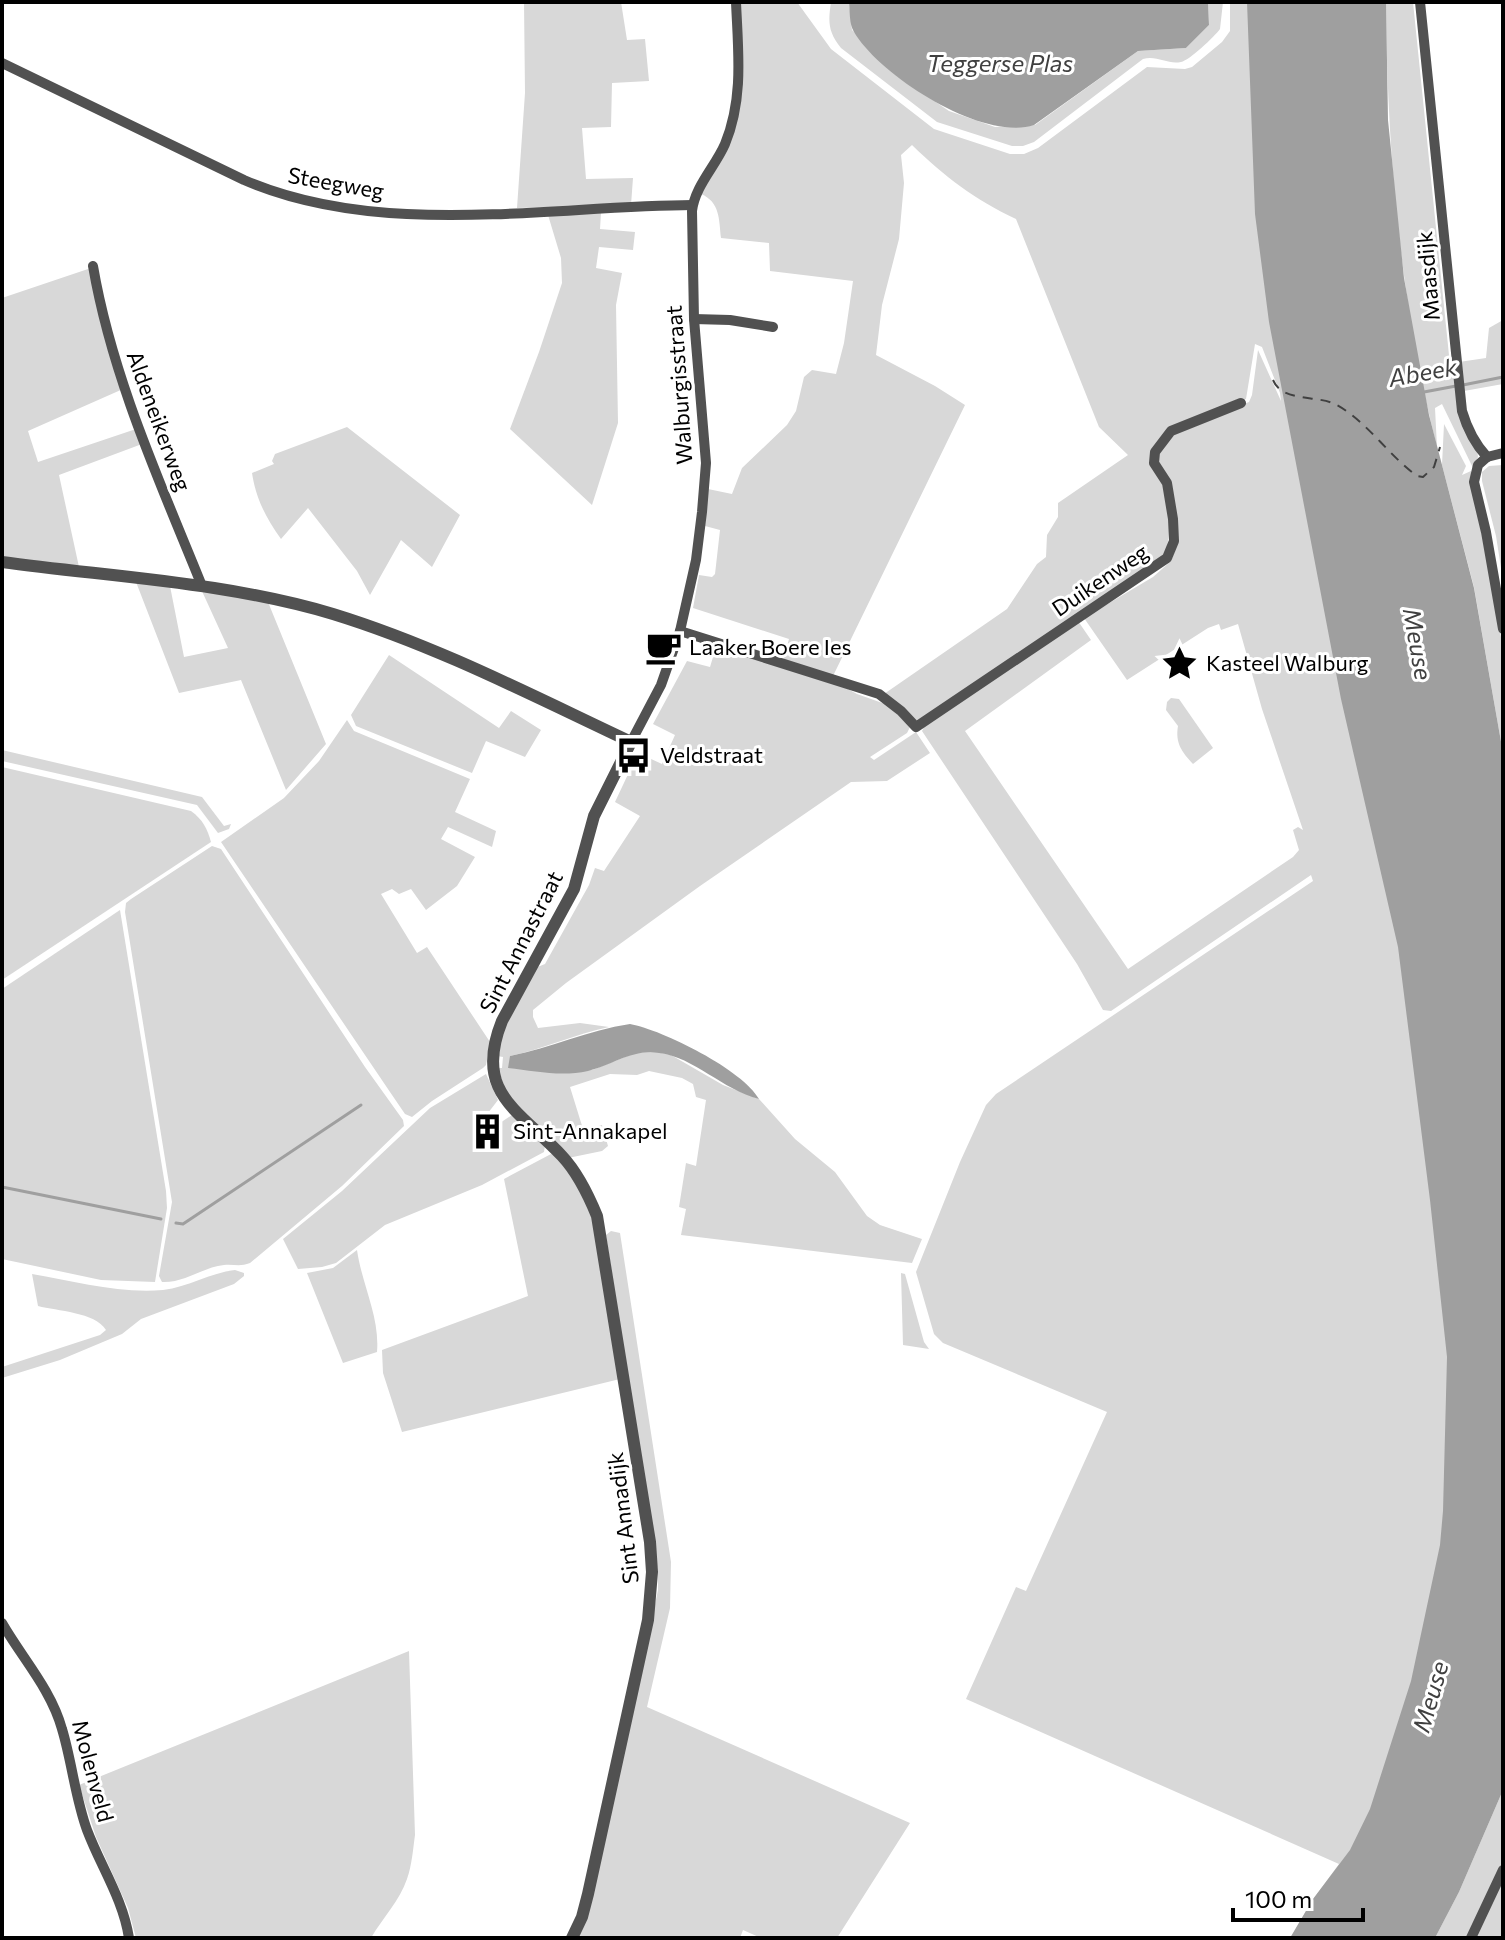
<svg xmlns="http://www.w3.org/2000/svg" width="1505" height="1940" font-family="Commissioner,sans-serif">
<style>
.green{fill:#d8d8d8}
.water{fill:#9f9f9f}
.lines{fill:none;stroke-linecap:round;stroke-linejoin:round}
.stream{stroke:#9f9f9f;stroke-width:3}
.ferry{stroke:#404040;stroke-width:2;stroke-dasharray:10 8;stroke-linecap:butt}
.minor{stroke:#515151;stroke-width:10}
.tertiary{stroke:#515151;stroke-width:12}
.labels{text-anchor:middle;stroke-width:6;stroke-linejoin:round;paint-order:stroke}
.street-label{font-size:22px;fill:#000;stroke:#fff}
.poi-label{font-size:22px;fill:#000;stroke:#fff;text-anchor:start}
.water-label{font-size:24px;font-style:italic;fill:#404040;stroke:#fff}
</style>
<rect width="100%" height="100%" fill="#fff"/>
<g class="green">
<path d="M524 2H621L627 40 645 39 649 81 612 83 611 127 582 128 586 179 633 178 631 205 517 208 525 93Z"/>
<path d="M740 2H797L831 49 934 129 1010 154H1024L1038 148 1147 67 1185 69 1192 67 1222 42 1230 31V2H1302L1320 113 1330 242 1352 368 1380 503 1444 630 1503 912V1631L1488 1670 1452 1802 1398 1908 1377 1938H1291L1311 1902 1339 1864 966 1699 1016 1587 1026 1591 1107 1412 943 1343 934 1334 916 1272 960 1162 986 1105 996 1094 1313 881 1311 875 1111 1011 1103 1010 1077 964 922 731 925 725 1078 621 1091 640 965 731 1128 969 1293 857 1299 850 1293 830 1298 827 1303 830 1262 709 1238 624 1221 630 1219 624 1208 628 1127 680 1084 618 1153 577 1171 561 1175 551 1177 528 1170 482 1155 460 1164 440 1175 430 1249 402 1252 395 1258 350 1281 401 1280 393 1262 347 1255 344 1246 399C1226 407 1180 420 1166 433 1136 462 1162 464 1166 488 1168 504 1172 542 1164 556 1157 569 1136 577 1123 584L925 718 913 721 884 694 1007 609 1037 564 1046 557 1047 535 1058 517V503L1128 455 1099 427 1016 219C974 199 945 177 912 145L901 155 904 183 899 239 882 305 876 355 935 386 965 405 833 676 783 660 789 639 693 608 699 575 712 577 715 574 720 530 705 526 708 489 732 494 742 468 787 425 796 411 804 377 812 370 836 374 844 343 853 281 770 271 769 243 721 238C719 219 720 202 701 194 710 178 721 162 728 145 747 99 741 50 740 2Z"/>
<path d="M831 2H849L852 30 899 77 949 111 995 127 1035 125 1138 51 1186 48 1209 25 1208 2H1223L1220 29C1214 37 1190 60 1181 62 1168 65 1157 55 1143 59L1034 142 1023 146H1012L937 122 841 48C828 32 828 22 831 2Z"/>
<path d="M1386 2H1413L1450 365 1477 448 1478 457 1473 468 1442 404 1435 408 1437 447C1400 301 1387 152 1386 2Z"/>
<path d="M601 213 600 229 635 232 633 250 599 247 596 268 622 273 616 305 618 423 592 505 510 429 539 352 562 283 561 258 548 215Z"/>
<path d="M88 269 91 270 101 325 123 389 28 431 38 462 136 429 142 444 59 475 79 567 2 558V298Z"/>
<path d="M1503 320V384L1464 391 1459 362 1486 358 1489 328Z"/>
<path d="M1444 424 1466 466 1462 475 1471 471 1503 648V753L1474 587 1442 465Z"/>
<path d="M347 427 460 515 432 567 401 540 370 595 357 571 308 508 281 539C266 518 256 499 252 473L274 464 272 461 275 454Z"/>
<path d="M1503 465V581L1496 536 1482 481V472L1489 466Z"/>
<path d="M136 582 170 586 184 657 228 648 201 589 268 602 326 744 286 790 241 680 179 693Z"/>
<path d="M717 644 837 683 857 694 888 705 910 727 907 733 870 757 874 760 916 732 930 753 887 781 851 782 700 886 566 983 533 1010V1017L538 1028 580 1023 609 1027C575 1034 544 1049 510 1056L592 1070 635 1053 656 1052 671 1055 723 1085 759 1099 795 1139 835 1172 867 1216 880 1225 922 1239 912 1263 681 1235 686 1209 679 1207 686 1163 696 1166 706 1100 696 1097 693 1084 682 1078 649 1071 637 1075 610 1074 570 1087 583 1129 602 1125 608 1146 602 1151 568 1158 528 1118 506 1092 498 1068H502L503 1057 497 1056 502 1033 535 968 545 964 589 885 595 868 604 871 640 816 615 802 638 753 662 764 675 735 653 724 687 661 710 667Z"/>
<path d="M389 655 499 728 511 711 541 730 525 757 486 741 472 773 356 726 351 715Z"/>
<path d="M1171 698 1179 699 1213 748 1193 764C1182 752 1175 743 1178 726L1166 710 1167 702Z"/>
<path d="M347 720 354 731 470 779 455 812 496 831 492 847 448 827 441 839 475 857 457 886 426 910 411 889 399 894 392 889 381 894 417 953 427 947 490 1042 486 1065 483 1068 432 1101 412 1117 405 1114 390 1092 221 842 284 798 319 761Z"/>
<path d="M2 750 202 797 224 826 231 824 229 829 218 833 197 805 2 761Z"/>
<path d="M2 767 191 811C203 820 207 828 211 842L2 980Z"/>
<path d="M212 846 221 849 365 1067 403 1120 404 1126 342 1186 250 1263C240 1267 234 1264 224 1265 203 1267 185 1283 162 1282L159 1276 172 1202 125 912 126 903 131 899Z"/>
<path d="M120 910 166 1191 167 1208 155 1282 101 1280 2 1259V989Z"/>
<path d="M486 1074 498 1100 488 1113 489 1122 480 1136 487 1139 494 1127 512 1115 545 1145 544 1152 482 1185 385 1225 336 1263 322 1267 298 1269 283 1239 342 1191 430 1108Z"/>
<path d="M551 1154 555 1155 583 1192 593 1218 620 1379 402 1432 383 1373 382 1350 528 1296 504 1179Z"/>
<path d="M611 1231 620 1233 671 1562 670 1608 647 1707 910 1823 837 1938H761L743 1930 740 1938H577L627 1738 658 1590V1572L606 1235Z"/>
<path d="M357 1250C362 1285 380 1317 377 1352L343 1363 307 1273 333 1268Z"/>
<path d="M235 1270 244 1273V1276L234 1284 141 1319 122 1334 60 1360 2 1378V1367L100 1335 106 1330C95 1312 57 1311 38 1306L32 1274C74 1281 120 1294 163 1290 188 1287 210 1273 235 1270Z"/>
<path d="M901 1273 905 1274 924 1342 929 1349 903 1345Z"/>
<path d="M409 1651 415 1835C413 1849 412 1865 407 1879 400 1900 382 1919 371 1938H136L128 1908 96 1837 79 1785Z"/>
<path d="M1503 1790V1938H1435L1459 1892Z"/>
</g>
<g class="water">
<path d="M849 2H1208L1209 25 1186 48 1138 51 1034 125C983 142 880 76 854 32 849 24 850 12 849 2Z"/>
<path d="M1247 2H1386L1388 120 1404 278 1429 415 1474 588 1503 753V1790L1459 1892 1435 1938H1290L1313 1899 1350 1850 1370 1809 1411 1681 1440 1545 1443 1511 1447 1357 1430 1200 1398 947 1341 699 1269 322 1255 214Z"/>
<path d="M630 1024C663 1030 743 1070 759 1099 723 1090 694 1057 659 1053 632 1049 613 1065 588 1071 561 1077 535 1071 508 1068L510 1056C551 1048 588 1030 630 1024Z"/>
</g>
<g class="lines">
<g class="stream">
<path d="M1463 385 1503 377"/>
<path d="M1424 392 1456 386"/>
<path d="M2 1187 161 1219"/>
<path d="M176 1223 183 1224 361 1105"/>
</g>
<path class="ferry" d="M1273 380C1282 402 1316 395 1335 404 1367 421 1388 455 1417 476L1423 477 1434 467 1440 447"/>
<g class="minor">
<path d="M1420 2 1462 411C1467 428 1475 444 1487 457"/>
<path d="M2 63 244 180C380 239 548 206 692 205"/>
<path d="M93 266C112 377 160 482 202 586"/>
<path d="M694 319 730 320 773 327"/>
<path d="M1487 457 1478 465 1474 482 1486 532 1503 629"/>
<path d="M1487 457 1503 453"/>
<path d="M680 631 879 694 901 711 916 727 1167 558 1174 541 1173 519 1167 483 1154 463 1155 452 1171 431 1241 403"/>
<path d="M631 742 661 685 680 631 696 560 702 512 706 463 694 319 692 211C695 186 715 167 725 144 744 98 738 50 736 2"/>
<path d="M2 1623C22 1658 51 1689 62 1729 72 1762 75 1797 87 1830 101 1867 123 1899 129 1938"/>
<path d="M1471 1938 1503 1870"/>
</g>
<path class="tertiary" d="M2 562C112 577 226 582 333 614 437 646 533 696 631 742L594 816 574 889 502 1021C473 1093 519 1110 562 1156 578 1173 588 1194 597 1216L650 1542 652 1572 648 1620 588 1894 582 1917 572 1938"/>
</g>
<defs>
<symbol id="cafe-bare" viewBox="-9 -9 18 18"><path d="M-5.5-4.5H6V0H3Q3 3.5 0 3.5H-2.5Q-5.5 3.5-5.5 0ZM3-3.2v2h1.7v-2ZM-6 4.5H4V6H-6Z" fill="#000" stroke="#fff" stroke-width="2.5" paint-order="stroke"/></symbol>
<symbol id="sight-bare" viewBox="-9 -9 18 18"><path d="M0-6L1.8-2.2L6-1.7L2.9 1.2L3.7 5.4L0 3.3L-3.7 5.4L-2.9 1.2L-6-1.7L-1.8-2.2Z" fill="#000" stroke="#fff" stroke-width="2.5" paint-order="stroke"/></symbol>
<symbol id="bus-bare" viewBox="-9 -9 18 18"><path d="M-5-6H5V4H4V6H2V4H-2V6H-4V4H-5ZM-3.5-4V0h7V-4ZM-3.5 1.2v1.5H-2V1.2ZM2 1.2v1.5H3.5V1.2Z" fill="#000" stroke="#fff" stroke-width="2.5" paint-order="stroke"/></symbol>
<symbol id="building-bare" viewBox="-9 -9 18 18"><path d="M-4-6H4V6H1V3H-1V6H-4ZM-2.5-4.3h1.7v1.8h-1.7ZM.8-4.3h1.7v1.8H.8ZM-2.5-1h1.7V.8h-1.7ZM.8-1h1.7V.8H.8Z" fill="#000" stroke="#fff" stroke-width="2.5" paint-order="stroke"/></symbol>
</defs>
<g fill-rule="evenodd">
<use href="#cafe-bare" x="638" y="622" width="51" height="51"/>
<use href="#sight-bare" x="1154" y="638" width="51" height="51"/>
<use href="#bus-bare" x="608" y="730" width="51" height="51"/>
<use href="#building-bare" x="462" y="1106" width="51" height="51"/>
</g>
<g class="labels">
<g class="street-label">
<text transform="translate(336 183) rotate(10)" y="8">Steegweg</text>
<text transform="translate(1428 276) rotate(-95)" y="8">Maasdijk</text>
<text transform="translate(679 385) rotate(-94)" y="8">Walburgisstraat</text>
<text transform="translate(159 421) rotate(70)" y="8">Aldeneikerweg</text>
<text transform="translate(1100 580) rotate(-34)" y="8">Duikenweg</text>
<text transform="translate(521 942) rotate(-63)" y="8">Sint Annastraat</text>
<text transform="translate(623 1518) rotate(-97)" y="8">Sint Annadijk</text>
<text transform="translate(93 1771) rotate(75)" y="8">Molenveld</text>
</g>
<g class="poi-label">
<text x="689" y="655">Laaker Boere Ies</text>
<text x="1206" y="671">Kasteel Walburg</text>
<text x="660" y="763">Veldstraat</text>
<text x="513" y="1139">Sint-Annakapel</text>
</g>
<g class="water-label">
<text x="1000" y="72">Teggerse Plas</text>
<text transform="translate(1423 373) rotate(-10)" y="8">Abeek</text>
<text transform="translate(1417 644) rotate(80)" y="8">Meuse</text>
<text transform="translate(1431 1697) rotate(-74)" y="8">Meuse</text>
</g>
</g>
<rect width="1505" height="1940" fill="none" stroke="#000000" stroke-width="8"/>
<path d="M1233 1908v12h130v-12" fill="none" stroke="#000000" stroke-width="4"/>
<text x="1245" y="1908" font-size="24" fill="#000000" stroke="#ffffff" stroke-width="6" paint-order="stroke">100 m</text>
</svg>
